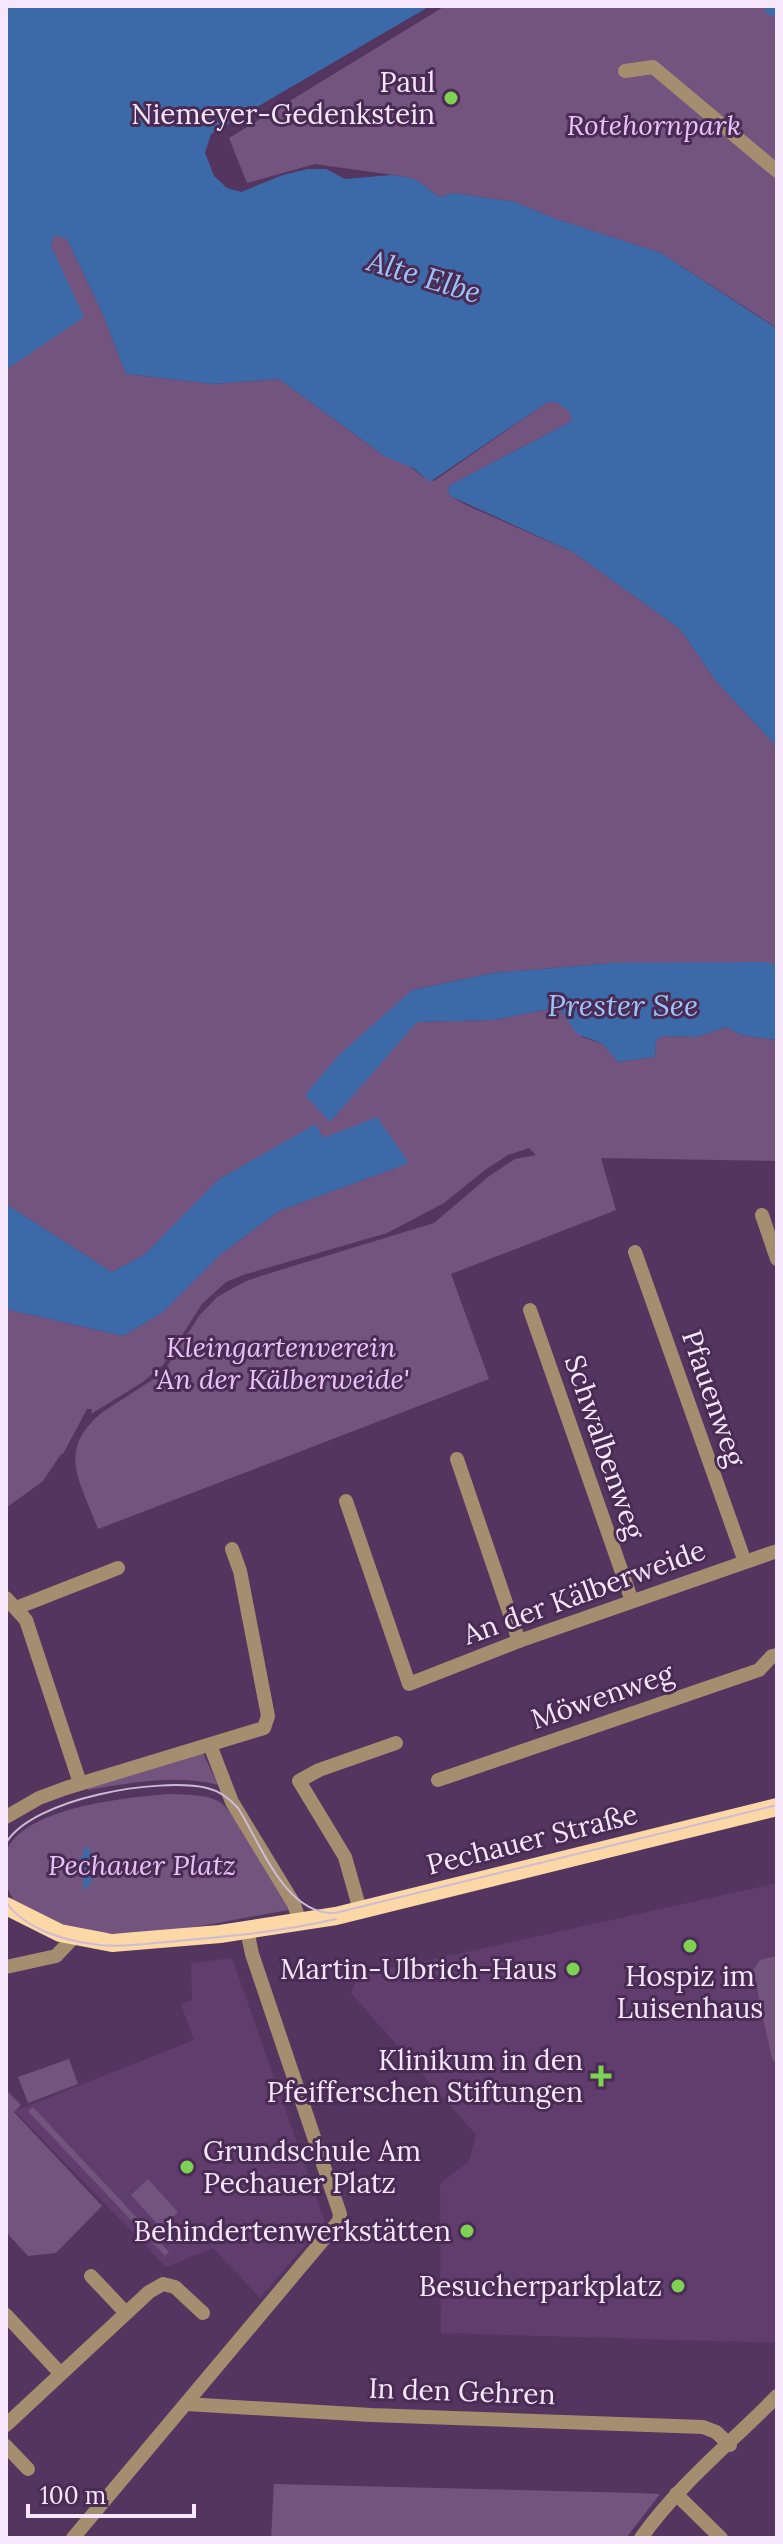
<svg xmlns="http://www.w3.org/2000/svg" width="783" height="2544" font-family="Lora,serif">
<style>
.built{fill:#603d6d}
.green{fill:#72547e}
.water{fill:#3c6aa9}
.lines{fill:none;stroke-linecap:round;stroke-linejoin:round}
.river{stroke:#3c6aa9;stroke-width:20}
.minor{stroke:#a48e6f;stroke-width:14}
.major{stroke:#fcd8a6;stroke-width:18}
.tram{stroke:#cebbd5;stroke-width:2}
.poi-dot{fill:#7ed153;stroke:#492b54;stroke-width:3}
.labels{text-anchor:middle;stroke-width:6;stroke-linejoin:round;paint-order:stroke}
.poi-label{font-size:28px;fill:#f6e7fc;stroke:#492b54;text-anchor:end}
.park-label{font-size:28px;font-style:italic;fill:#e9c2f8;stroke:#492b54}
.street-label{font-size:28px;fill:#f6e7fc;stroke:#492b54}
.water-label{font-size:30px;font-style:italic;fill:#9dc3f8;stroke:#492b54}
</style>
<rect width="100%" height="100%" fill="#54355f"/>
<g class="built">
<path d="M777 1883V2343L441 2333 440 2184 469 2161 476 2135 351 1993 358 1976Z"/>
<path d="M232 1958 325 2222 260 2298 213 2248 166 2267 15 2111 194 2040 181 2004 192 2000 191 1963Z"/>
</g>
<g class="green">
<path d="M445 6H777V328L661 253 553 218 515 202 453 193 439 197 418 181 407 177 315 164 247 183 229 138Z"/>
<path d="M54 234 67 239 102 312 126 374 213 384 279 379 384 456 407 464 423 477 434 481 546 403 556 402 570 411 572 421 450 485 448 490 450 496 466 505 573 552 680 629 716 681 777 747V964L614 963 493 973 412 990 331 1121 416 1022 494 1020 554 1008 561 1011 582 1037 603 1044 618 1062 655 1057 656 1041 662 1036 697 1037 726 1027 741 1035 777 1040V1161L601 1158 616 1210 451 1274 489 1379 98 1529C80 1480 55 1450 104 1411L163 1373 199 1316 217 1297 246 1281 267 1274 434 1223 488 1177 515 1159 536 1155 529 1148 508 1155 485 1170 444 1203 387 1233 243 1275 226 1282 202 1304 163 1365 143 1382 91 1414 92 1409H87L63 1454H61L43 1481 6 1508V1309L123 1336 162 1313 221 1254 279 1211 409 1163 323 1138 316 1125 219 1179 144 1255 112 1272 6 1204V370L83 317 51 246Z"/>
<path d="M203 1753 218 1785C175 1774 132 1783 88 1790V1788Z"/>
<path d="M170 1794C186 1795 204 1794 218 1801 235 1810 284 1891 289 1910 214 1922 127 1948 52 1923 27 1914 6 1903 6 1875 6 1867 4 1857 7 1850 26 1807 128 1797 170 1794Z"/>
<path d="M777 1956V2064L772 2059 753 1970 760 1960Z"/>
<path d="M69 2059 78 2084 28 2103 18 2077Z"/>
<path d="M6 2090 21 2105 14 2112 102 2206 56 2253 28 2256 6 2232Z"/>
<path d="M33 2107 169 2252 165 2256 28 2111Z"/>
<path d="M148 2179 178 2212 161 2228 131 2195Z"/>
<path d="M274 2484 637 2493 660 2494 626 2538H271Z"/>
</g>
<g class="water">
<path d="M6 6H430L211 134 205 153 214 176 227 188 241 192 283 175 308 169H326L345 179 391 175 407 177 418 181 439 197 453 193 515 202 553 218 661 253 776 328 777 747 716 681 680 629 573 552 450 496 448 490 450 485 572 421 569 411 556 402 546 403 430 482 413 468 384 456 368 444 279 379 213 384 126 374 102 312 67 239 55 235 51 246 84 317 6 370Z"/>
<path d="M763 962 777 964V1040L741 1035 726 1027 697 1037 662 1036 656 1041 655 1057 618 1062 603 1044 577 1034 561 1011 554 1008 494 1020 417 1022 330 1122 305 1095 339 1055 412 990 493 973 614 963Z"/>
<path d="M377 1117 409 1163 279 1211 221 1254 162 1313 123 1336 6 1309V1204L112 1272 144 1255 219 1179 316 1124 323 1138Z"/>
<path d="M86 1845C98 1860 98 1878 84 1891L83 1879 76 1863 83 1855Z"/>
</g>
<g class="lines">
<path class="river" d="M774 6 777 7"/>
<g class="minor">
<path d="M625 71 653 67 777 171"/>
<path d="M762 1215 777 1259"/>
<path d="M635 1252 745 1562"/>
<path d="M530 1310 632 1601"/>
<path d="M457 1459 519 1641"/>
<path d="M346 1501 409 1684 519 1641 777 1551"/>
<path d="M6 1598 26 1620 80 1783"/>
<path d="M16 1608 118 1568"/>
<path d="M210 1745 232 1802 294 1904 300 1923"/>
<path d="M438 1780 759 1670 772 1656 777 1655"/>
<path d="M6 1817 39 1798 66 1788 264 1728 268 1716 240 1571 232 1549"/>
<path d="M360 1910 345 1857 299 1781 319 1770 396 1743"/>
<path d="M6 1967 56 1956 74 1937"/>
<path d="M91 2276 126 2313"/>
<path d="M6 2315 60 2373"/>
<path d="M186 2404 371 2415 703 2427 716 2432 730 2445"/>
<path d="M6 2425 149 2292 163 2284 175 2287 203 2313"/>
<path d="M6 2446 28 2469"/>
<path d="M676 2494 721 2538"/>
<path d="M73 2538 339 2221 340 2214 252 1954 247 1930"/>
<path d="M641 2538C679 2484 731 2443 777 2396"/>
</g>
<path class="major" d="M6 1906 60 1933 112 1943 220 1934 336 1916 777 1807"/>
<g class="tram">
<path d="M6 1843C33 1798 159 1777 207 1788 220 1791 230 1799 238 1808 261 1844 285 1915 335 1913L777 1805"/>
<path d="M6 1902C24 1928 62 1940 92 1944 116 1948 142 1944 166 1942 223 1937 280 1932 336 1919"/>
</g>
</g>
<g class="poi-dot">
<circle cx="451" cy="98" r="8"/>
<circle cx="690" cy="1946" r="8"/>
<circle cx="573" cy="1969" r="8"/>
<path d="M597 2064h8v8h8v8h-8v8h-8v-8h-8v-8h8z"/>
<circle cx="187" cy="2167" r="8"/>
<circle cx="467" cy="2231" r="8"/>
<circle cx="678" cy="2286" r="8"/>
</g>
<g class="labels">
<g class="poi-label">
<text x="435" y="92">Paul<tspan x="435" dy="32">Niemeyer-Gedenkstein</tspan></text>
<text x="557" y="1979">Martin-Ulbrich-Haus</text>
<text x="690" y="1986" text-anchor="middle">Hospiz im<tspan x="690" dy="32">Luisenhaus</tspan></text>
<text x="583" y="2070">Klinikum in den<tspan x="583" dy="32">Pfeifferschen Stiftungen</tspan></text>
<text x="203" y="2161" text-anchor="start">Grundschule Am<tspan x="203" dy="32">Pechauer Platz</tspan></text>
<text x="451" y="2241">Behindertenwerkstätten</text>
<text x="662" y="2296">Besucherparkplatz</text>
</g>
<g class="park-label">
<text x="654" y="135">Rotehornpark</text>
<text x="281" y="1357">Kleingartenverein<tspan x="281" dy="32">'An der Kälberweide'</tspan></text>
<text x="142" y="1875">Pechauer Platz</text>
</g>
<g class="street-label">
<text transform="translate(714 1398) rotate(71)" y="10">Pfauenweg</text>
<text transform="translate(605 1447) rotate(71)" y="10">Schwalbenweg</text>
<text transform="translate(584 1592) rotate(-20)" y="10">An der Kälberweide</text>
<text transform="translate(602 1696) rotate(-19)" y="10">Möwenweg</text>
<text transform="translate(532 1839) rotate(-14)" y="10">Pechauer Straße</text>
<text transform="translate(462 2391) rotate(2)" y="10">In den Gehren</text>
</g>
<g class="water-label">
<text transform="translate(424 277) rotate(17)" y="10">Alte Elbe</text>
<text x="623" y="1016">Prester See</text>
</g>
</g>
<rect width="783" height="2544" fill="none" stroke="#f6e7fc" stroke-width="16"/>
<path d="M28 2504v12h166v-12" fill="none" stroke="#f6e7fc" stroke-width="4"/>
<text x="40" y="2504" font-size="24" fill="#f6e7fc" stroke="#492b54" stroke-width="6" paint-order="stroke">100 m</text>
</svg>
